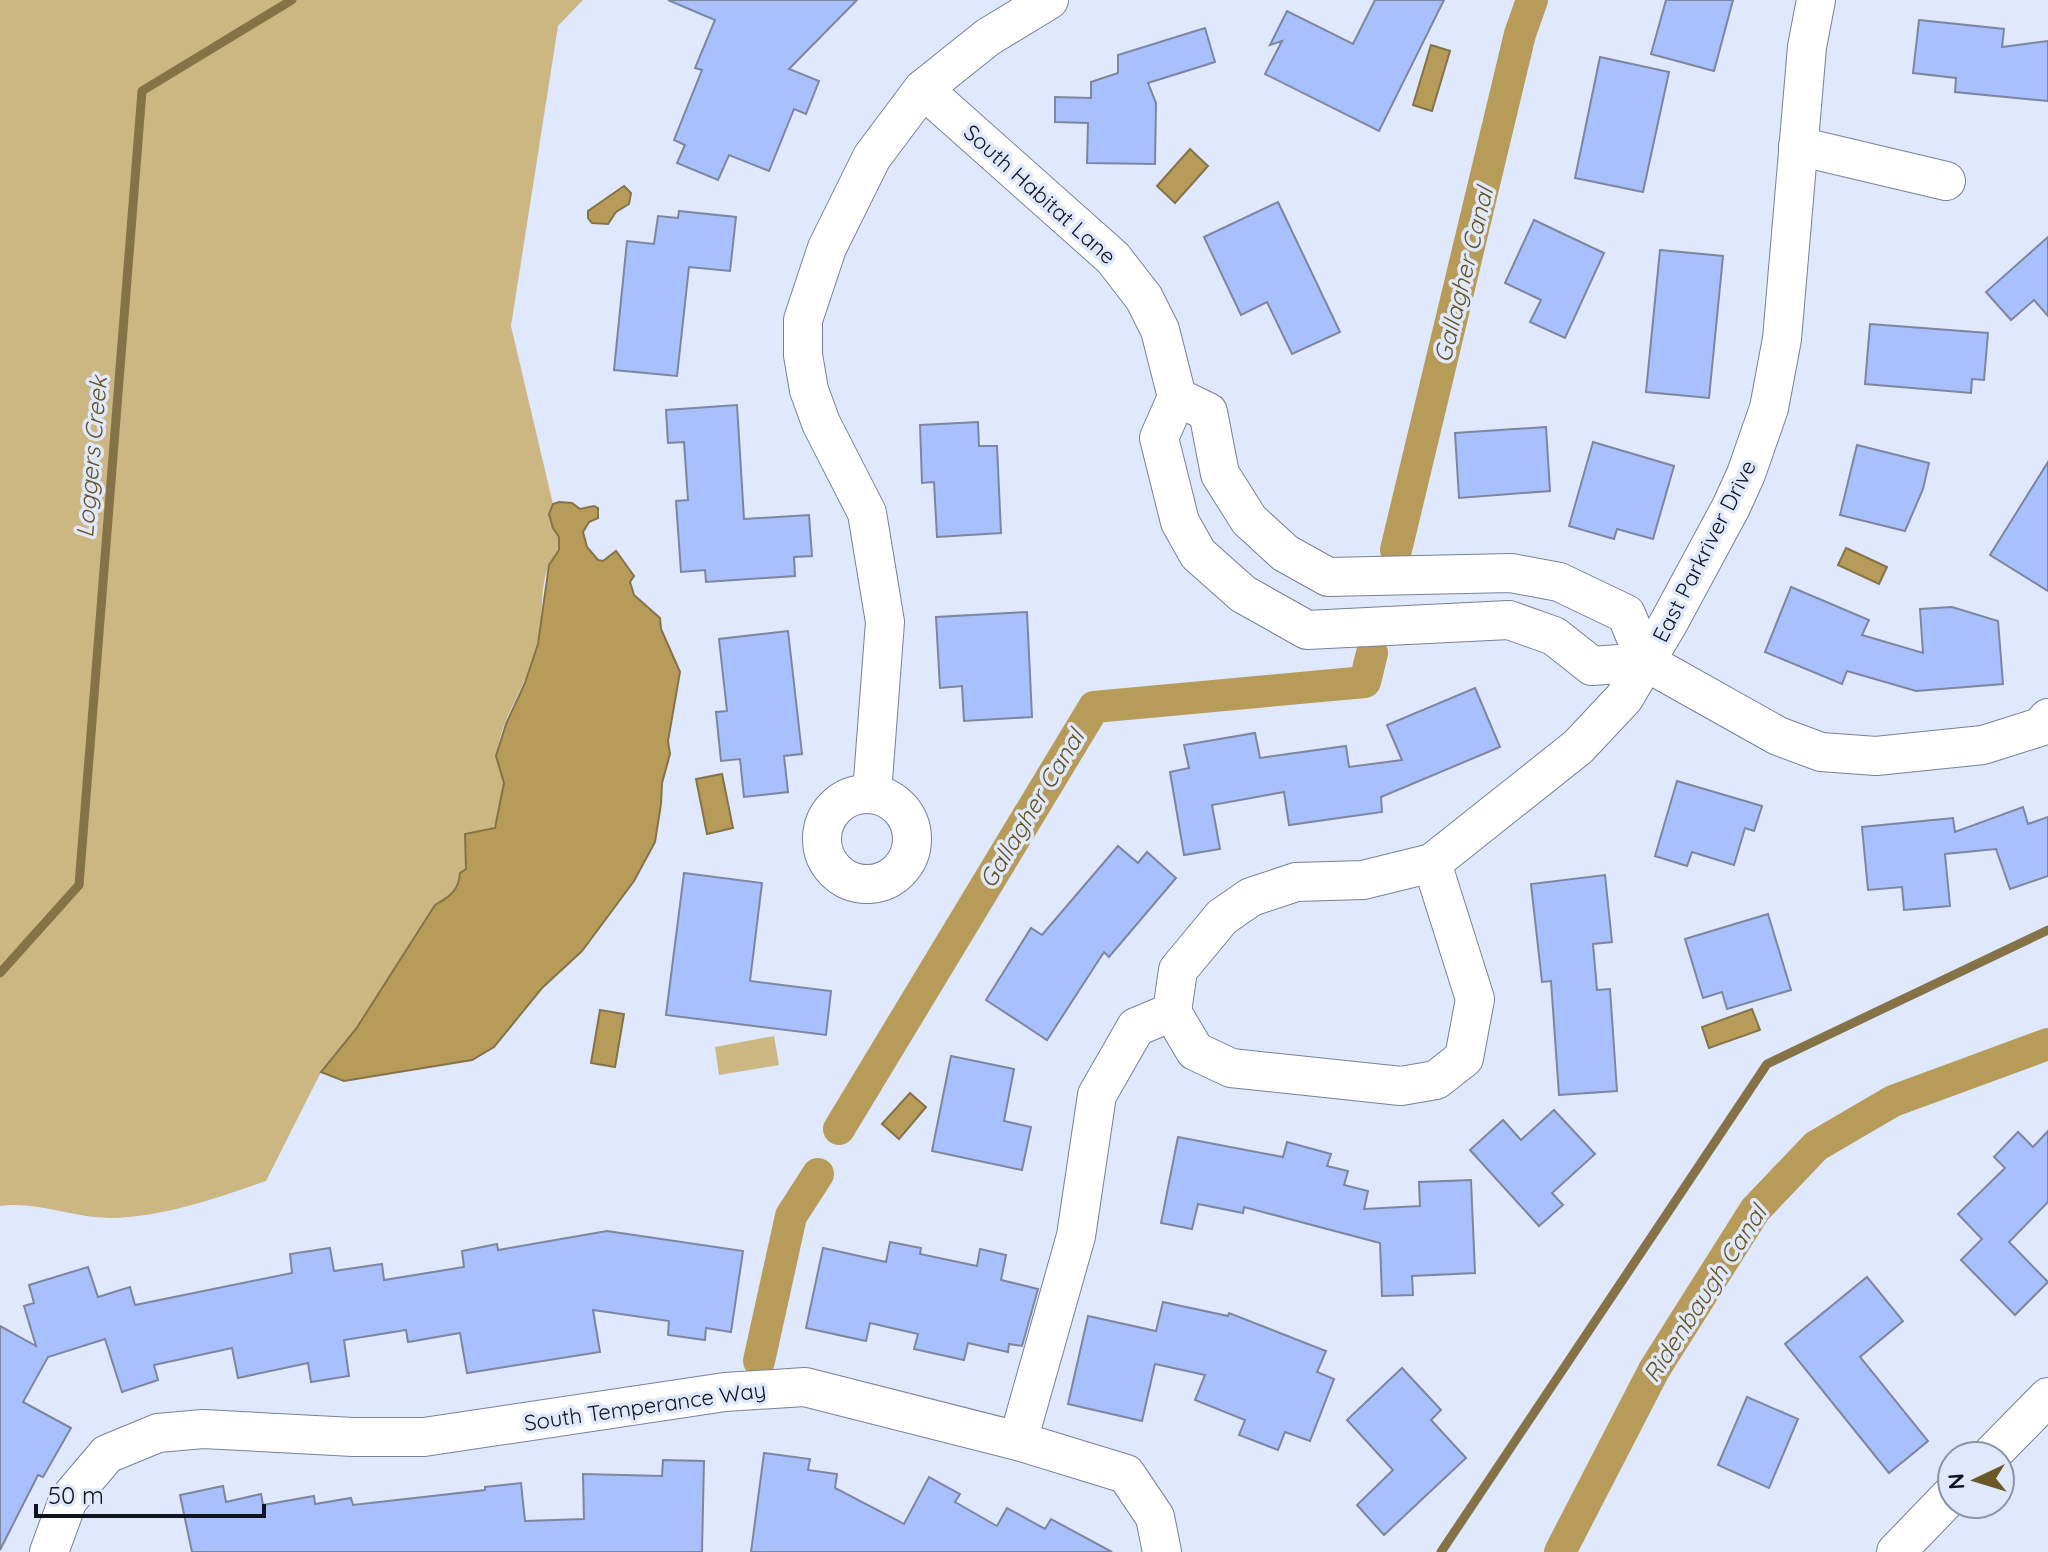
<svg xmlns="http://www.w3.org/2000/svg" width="2048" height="1552" font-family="Quicksand,sans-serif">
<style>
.green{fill:#ccb782}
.water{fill:#b79c59;stroke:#857347;stroke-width:2}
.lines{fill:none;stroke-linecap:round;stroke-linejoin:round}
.stream{stroke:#857347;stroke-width:9}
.canal{stroke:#b79c59;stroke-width:32}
.building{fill:#a8c0fe;stroke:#7d869e;stroke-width:2}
.minor-casing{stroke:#788199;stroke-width:40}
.minor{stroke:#fff;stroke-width:38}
.labels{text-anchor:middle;stroke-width:7;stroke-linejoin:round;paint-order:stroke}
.street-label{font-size:22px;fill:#10141d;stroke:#dfe8fd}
.water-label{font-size:24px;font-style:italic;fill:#66521f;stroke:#dfe8fd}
</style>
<rect width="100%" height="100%" fill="#dfe8fd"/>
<g class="green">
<path d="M0 0H583L558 26 511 326 553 504C544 526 564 532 559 550 558 555 551 559 549 565 539 588 544 619 538 644 530 681 502 714 497 753 496 761 503 772 504 782 506 816 484 844 466 870L460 873C459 891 449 897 434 905L356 1029 321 1072 266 1181C216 1198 164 1217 110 1218 74 1218 36 1201 0 1206Z"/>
<path d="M774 1036 779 1065 719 1075 715 1047Z"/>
</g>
<g class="water">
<path d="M1431 45 1450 51 1432 111 1413 105Z"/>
<path d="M1190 149 1208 166 1175 203 1157 186Z"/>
<path d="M624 186 631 193 629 204 616 212 608 224 592 223 588 218V211Z"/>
<path d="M559 502 572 503 580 509 594 506 598 508V518L589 522 583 532 587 547 598 560 603 561 616 551 634 576 630 582 634 595 660 618 661 629 680 672 668 741 670 754 662 783 661 804 655 842 634 881 582 951 542 988 494 1047 472 1060 344 1081 321 1072 356 1029 435 905C449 897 459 891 460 873L466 869 465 834 495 828 504 783 496 756 506 724 525 683 538 644 549 565 559 550V537L553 528 549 514 553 504Z"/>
<path d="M1846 548 1887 567 1879 584 1838 565Z"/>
<path d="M722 774 733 828 707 834 696 779Z"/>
<path d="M1752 1009 1760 1030 1709 1048 1702 1027Z"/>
<path d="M600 1010 624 1014 615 1067 591 1063Z"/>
<path d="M910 1093 926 1107 899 1139 882 1124Z"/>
</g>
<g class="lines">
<g class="stream">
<path d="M0 973 79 885 142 91 292 0"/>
<path d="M1441 1552 1767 1064 2048 930"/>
</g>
<g class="canal">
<path d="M1396 550 1520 34 1532 0"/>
<path d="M839 1129 1094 707 1365 682 1372 653"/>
<path d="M759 1361 791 1216 818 1174"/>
<path d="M1560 1552 1654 1370 1755 1210 1816 1146 1893 1101 2048 1044"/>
</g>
</g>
<g class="building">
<path d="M668 0H857L789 69 819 81 806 114 794 109 769 171 729 155 718 180 677 163 685 145 674 140 702 70 695 68 715 20Z"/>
<path d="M1375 0H1444L1379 131 1265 74 1282 41 1270 45 1287 11 1353 44Z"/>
<path d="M1666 0H1733L1714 71 1651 54Z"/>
<path d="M1919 20 2004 29 2002 47 2048 41V101L1955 92 1956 78 1913 73Z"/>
<path d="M1205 28 1215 62 1148 83 1156 103 1155 164 1087 163 1088 123 1055 122V97L1091 98V82L1118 73V55Z"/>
<path d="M1600 57 1669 72 1643 192 1575 178Z"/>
<path d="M1278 202 1340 332 1292 354 1267 302 1241 315 1204 237Z"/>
<path d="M679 211 736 217 730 271 689 267 677 376 614 370 627 241 654 244 658 216 678 218Z"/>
<path d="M1534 220 1604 253 1565 338 1530 322 1541 300 1505 283Z"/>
<path d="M2048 237V316L2034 300 2011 320 1986 292Z"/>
<path d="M1660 250 1723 256 1709 398 1646 392Z"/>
<path d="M1870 324 1988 333 1984 380 1972 379 1971 393 1865 384Z"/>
<path d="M737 405 744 519 809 515 812 556 794 557 795 576 706 582 705 570 681 572 676 501 688 500 684 442 668 443 666 410Z"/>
<path d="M978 422 979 446H997L1001 533 937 537 934 482 922 483 920 425Z"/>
<path d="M1546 427 1550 491 1459 498 1455 433Z"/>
<path d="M1593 442 1674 466 1653 539 1617 529 1614 539 1569 526Z"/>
<path d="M1857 445 1929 463 1923 489 1905 531 1840 515Z"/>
<path d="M2048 462V591L1990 555Z"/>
<path d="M1791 587 1869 620 1862 635 1923 653 1920 609 1952 607 1998 621 2003 684 1916 691 1847 671 1842 684 1765 652Z"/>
<path d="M1027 612 1032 717 964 721 962 686 940 688 936 617Z"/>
<path d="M788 631 802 754 784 756 788 792 744 797 740 759 721 761 716 712 727 711 719 639Z"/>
<path d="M1475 688 1500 747 1381 797 1382 812 1289 825 1284 792 1212 805 1220 849 1184 855 1170 772 1189 768 1184 745 1255 733 1260 758 1346 746 1349 767 1402 760 1387 725Z"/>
<path d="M1677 781 1762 806 1754 831 1745 828 1734 865 1692 852 1687 866 1655 856Z"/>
<path d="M2023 807 2028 824 2048 817V876L2010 889 1996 849 1945 854 1950 906 1904 910 1902 887 1868 890 1862 827 1953 818 1955 832Z"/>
<path d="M1118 846 1138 863 1147 852 1176 878 1109 957 1104 952 1047 1040 986 1000 1031 928 1042 935Z"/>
<path d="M684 873 762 883 750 981 831 991 826 1035 666 1015Z"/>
<path d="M1605 875 1612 942 1593 944 1597 990 1610 989 1617 1091 1559 1095 1551 981 1542 982 1531 884Z"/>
<path d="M1768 914 1791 990 1727 1009 1722 992 1703 998 1685 939Z"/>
<path d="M951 1056 1014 1069 1004 1121 1031 1127 1022 1170 932 1151Z"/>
<path d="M1554 1110 1595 1154 1552 1193 1563 1205 1539 1226 1470 1150 1503 1120 1521 1140Z"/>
<path d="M2048 1131V1202L2009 1242 2048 1282 2015 1315 1961 1260 1982 1239 1958 1214 2005 1168 1994 1157 2018 1132 2033 1147Z"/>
<path d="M1178 1137 1283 1157 1287 1142 1331 1154 1327 1166 1348 1171 1344 1185 1368 1191 1364 1209 1420 1206 1419 1182 1471 1180 1475 1273 1412 1276 1413 1295 1382 1296 1380 1243 1244 1207 1243 1213 1198 1204 1192 1229 1161 1223Z"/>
<path d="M607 1231 743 1251 731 1332 706 1328 705 1340 668 1335 669 1321 593 1310 600 1352 467 1373 460 1333 408 1342 406 1330 344 1340 349 1376 311 1382 308 1363 238 1378 232 1348 154 1365 158 1380 122 1392 105 1339 48 1357 23 1402 71 1428 43 1477 38 1475 0 1550V1326L36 1346 24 1306 34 1303 29 1285 88 1267 98 1297 130 1287 135 1305 292 1273 290 1254 330 1248 334 1271 382 1264 384 1280 464 1267 462 1251 497 1244 498 1250Z"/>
<path d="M890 1242 921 1248 920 1254 977 1266 980 1249 1006 1255 1001 1280 1038 1289 1022 1346 1009 1344 1008 1352 968 1343 964 1360 914 1349 918 1334 870 1323 866 1341 806 1328 823 1248 886 1262Z"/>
<path d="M1867 1277 1903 1321 1860 1357 1928 1441 1889 1473 1785 1344Z"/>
<path d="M1163 1302 1228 1316 1229 1313 1326 1351 1317 1372 1334 1379 1310 1441 1285 1432 1278 1450 1239 1435 1245 1420 1195 1400 1205 1375 1155 1364 1142 1421 1068 1404 1088 1316 1156 1331Z"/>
<path d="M1402 1368 1441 1410 1431 1420 1466 1458 1384 1535 1357 1505 1393 1470 1347 1420Z"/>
<path d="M1747 1397 1798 1419 1769 1488 1718 1465Z"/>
<path d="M764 1453 810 1459 808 1470 837 1474 835 1488 904 1524 929 1477 960 1494 955 1502 997 1526 1007 1508 1045 1529 1051 1519 1112 1552H751Z"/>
<path d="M663 1460 704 1461 702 1552H192L180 1495 223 1486 226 1502 261 1494 263 1505 314 1496 315 1504 351 1498 353 1505 485 1490V1487L521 1483 525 1521 584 1519 583 1474 662 1476Z"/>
</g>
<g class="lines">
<defs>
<g id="minor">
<path d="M923 89 1113 258 1144 298 1160 330 1177 397"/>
<path d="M1798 146 1946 181"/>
<path d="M1177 397 1208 412 1220 474 1249 520 1285 553 1328 577 1511 573 1559 582 1626 614 1646 662 1592 666 1554 636 1509 620 1307 630 1243 594 1198 554 1180 522 1159 438Z"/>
<path d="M1646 662 1778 736 1821 752 1876 756 1983 745 2040 727 2048 718"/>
<path d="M872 793 885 622 867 513 821 423 809 390 803 355V320L827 248 872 157 923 89 988 37 1049 0"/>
<circle cx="867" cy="839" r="45"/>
<path d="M1432 863 1475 999 1464 1058 1436 1080 1401 1086 1231 1068 1195 1051 1172 1012 1178 970 1222 917 1251 897 1296 882 1363 880 1432 863 1578 747 1624 698 1669 622 1731 507 1746 474 1769 408 1782 339 1807 47 1816 0"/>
<path d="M1018 1441 1076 1236 1097 1095 1136 1027 1172 1012"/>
<path d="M1990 1456 2048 1397"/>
<path d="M49 1552 68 1500 107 1454 158 1433 203 1429 353 1437H424L725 1392 805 1387 1018 1441 1126 1474 1155 1517 1162 1552"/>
<path d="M1896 1552 1952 1494"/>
</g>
</defs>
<use href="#minor" class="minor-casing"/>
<use href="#minor" class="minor"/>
</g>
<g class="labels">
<g class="street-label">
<text transform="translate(1040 194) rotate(42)" y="8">South Habitat Lane</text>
<text transform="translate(1704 551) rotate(-63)" y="8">East Parkriver Drive</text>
<text transform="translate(645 1406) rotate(-8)" y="8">South Temperance Way</text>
</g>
<g class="water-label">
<text transform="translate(1464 275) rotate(-76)" y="8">Gallagher Canal</text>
<text transform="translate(92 457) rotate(-85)" y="8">Loggers Creek</text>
<text transform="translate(1032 809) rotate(-59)" y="8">Gallagher Canal</text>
<text transform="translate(1705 1294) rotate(-57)" y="8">Ridenbaugh Canal</text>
</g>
</g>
<g transform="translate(1976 1480) rotate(266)"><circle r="38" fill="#dfe8fd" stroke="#8c93a3" stroke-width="2"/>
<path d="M0-6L14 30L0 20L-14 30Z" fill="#6c5827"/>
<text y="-12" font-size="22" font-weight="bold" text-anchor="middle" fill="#10141d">N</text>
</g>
<path d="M36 1504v12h228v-12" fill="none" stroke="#10141d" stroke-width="4"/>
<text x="48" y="1504" font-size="24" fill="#10141d" stroke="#dfe8fd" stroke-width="6" paint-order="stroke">50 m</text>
</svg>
